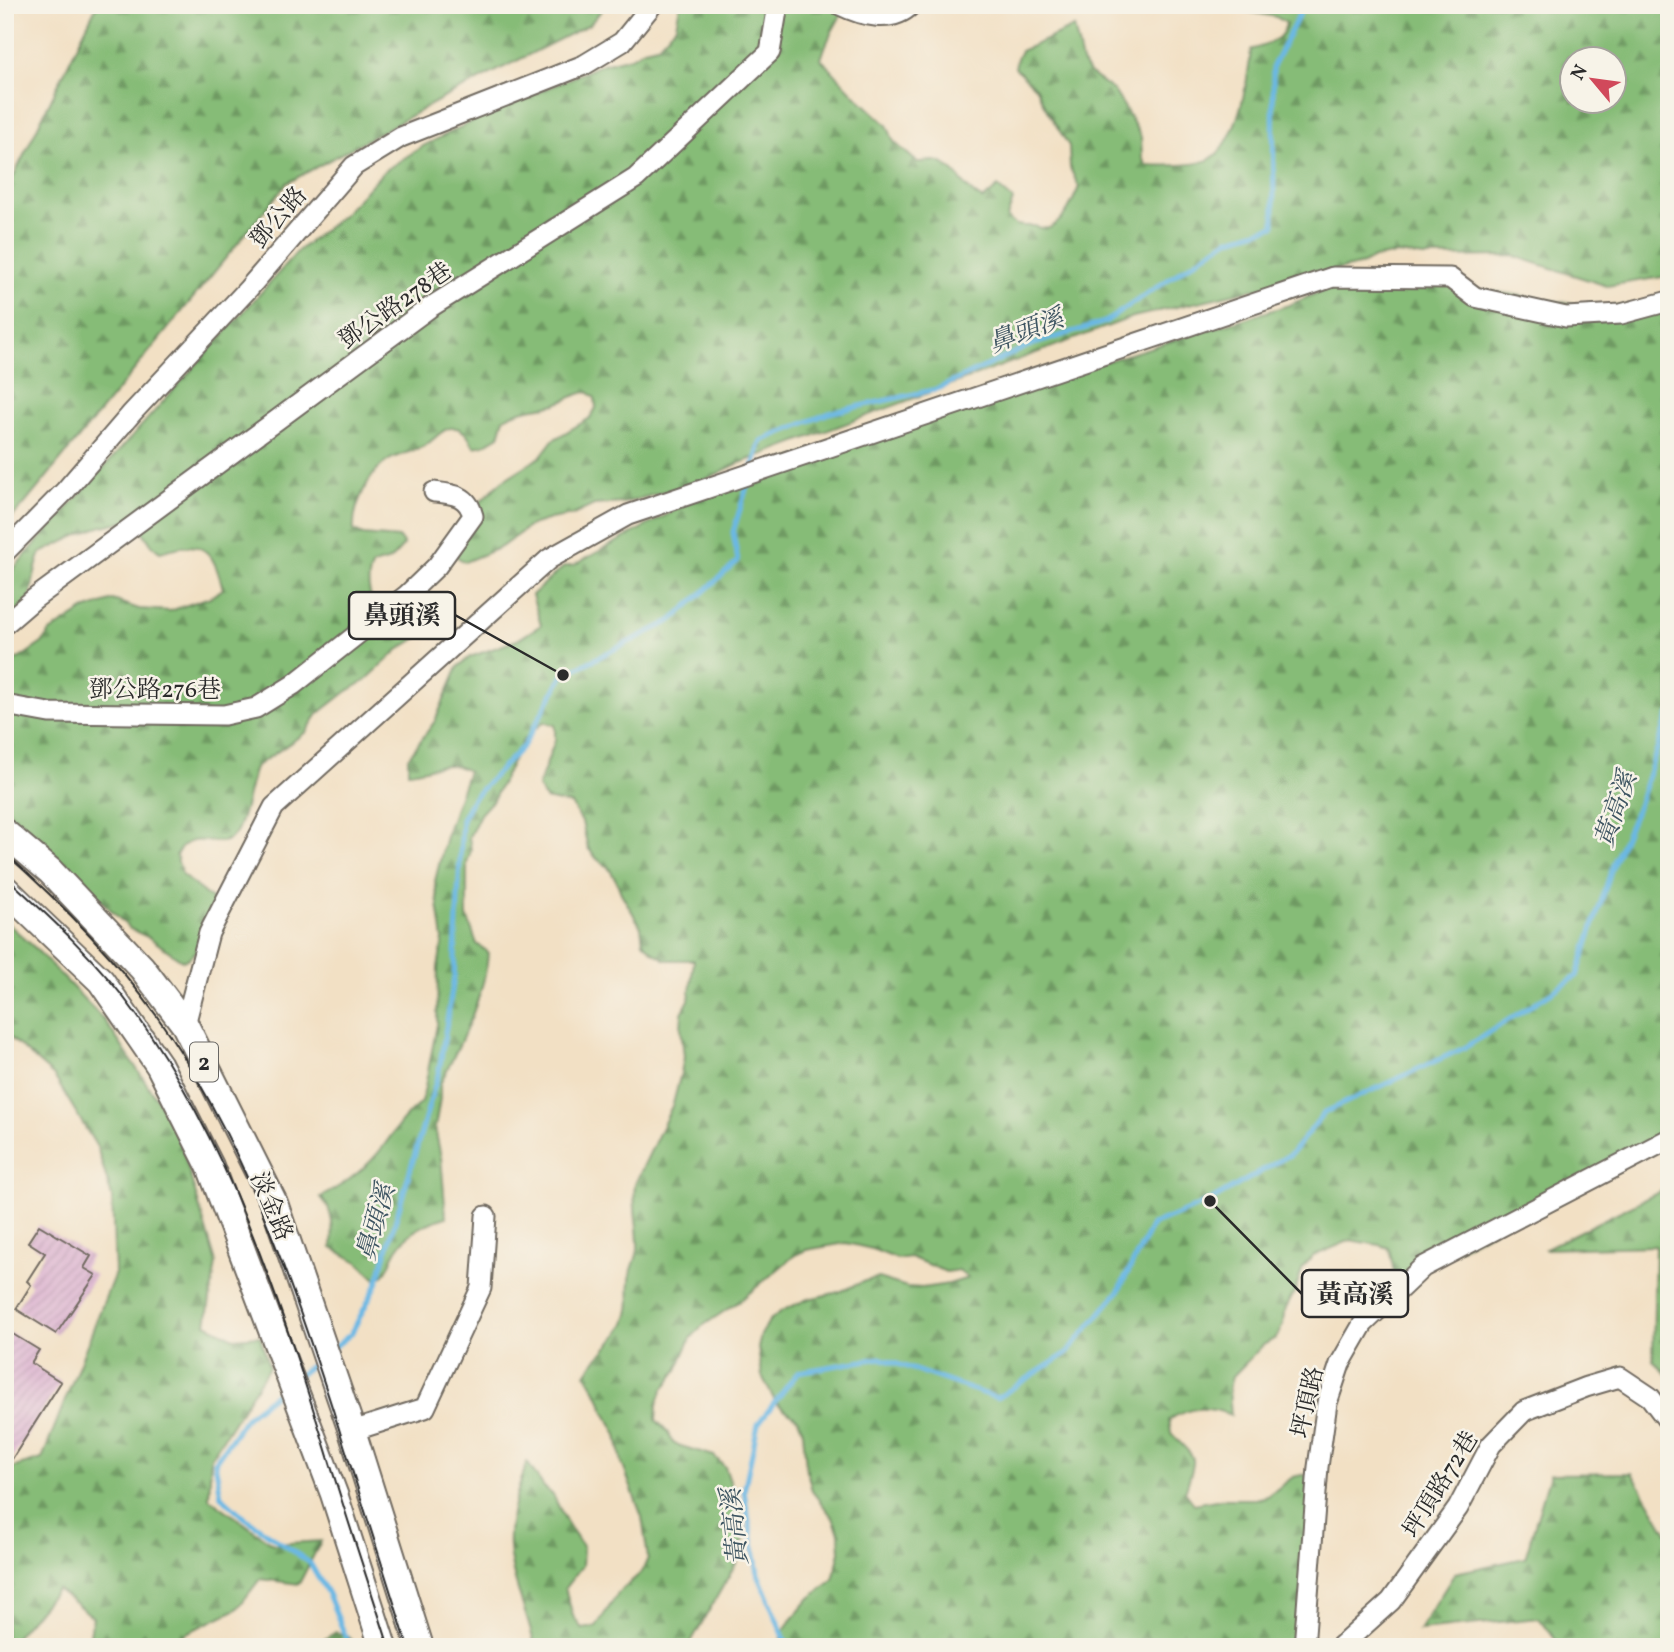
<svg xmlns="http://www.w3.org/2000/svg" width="1674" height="1652" font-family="Vollkorn,'Noto Serif TC',serif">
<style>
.forest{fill:url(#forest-firs);stroke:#587451;stroke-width:2;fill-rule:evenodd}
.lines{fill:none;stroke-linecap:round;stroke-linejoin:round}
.stream{stroke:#6bb8e4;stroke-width:5}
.building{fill:url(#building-hatch)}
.minor-casing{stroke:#716a61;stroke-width:23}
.major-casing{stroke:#716a61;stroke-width:30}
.minor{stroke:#fff;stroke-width:19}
.major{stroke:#fff;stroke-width:26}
.tram{stroke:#2b2b2b;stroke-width:2}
.labels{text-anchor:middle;stroke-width:5;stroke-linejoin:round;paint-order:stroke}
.shield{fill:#f7f3e8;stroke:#686764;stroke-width:2}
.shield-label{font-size:23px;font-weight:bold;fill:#2b2b2b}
.street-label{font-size:24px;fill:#2b2b2b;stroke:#f7f3e8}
.water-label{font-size:26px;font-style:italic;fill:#3e5562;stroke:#f7f3e8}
.leader{fill:none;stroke:#2b2b2b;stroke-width:2.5}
.callout-dot{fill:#2b2b2b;stroke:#f7f3e8;stroke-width:2.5}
.callout{fill:#f7f3e8;stroke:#2b2b2b;stroke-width:2.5}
.callout-label{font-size:26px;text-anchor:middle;font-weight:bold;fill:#2b2b2b}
</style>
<defs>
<pattern id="forest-firs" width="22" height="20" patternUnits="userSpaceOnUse" patternTransform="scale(1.75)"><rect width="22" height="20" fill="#86bc77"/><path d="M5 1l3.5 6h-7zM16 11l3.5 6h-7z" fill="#6e9962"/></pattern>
<pattern id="building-hatch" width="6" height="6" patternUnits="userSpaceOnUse" patternTransform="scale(1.75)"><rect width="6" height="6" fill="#dbb1cf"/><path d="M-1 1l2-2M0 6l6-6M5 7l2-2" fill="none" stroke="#bc98b2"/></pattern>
</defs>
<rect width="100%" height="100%" fill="#f7f3e8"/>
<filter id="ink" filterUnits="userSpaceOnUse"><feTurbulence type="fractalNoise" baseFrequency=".0143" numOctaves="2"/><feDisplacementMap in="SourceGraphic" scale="14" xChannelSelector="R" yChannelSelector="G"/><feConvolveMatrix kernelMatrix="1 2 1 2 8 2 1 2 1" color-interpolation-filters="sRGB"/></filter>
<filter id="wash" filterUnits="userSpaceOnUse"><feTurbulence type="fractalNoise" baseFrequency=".00686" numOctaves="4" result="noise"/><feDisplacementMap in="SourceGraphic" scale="28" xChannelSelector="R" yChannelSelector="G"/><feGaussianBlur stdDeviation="1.57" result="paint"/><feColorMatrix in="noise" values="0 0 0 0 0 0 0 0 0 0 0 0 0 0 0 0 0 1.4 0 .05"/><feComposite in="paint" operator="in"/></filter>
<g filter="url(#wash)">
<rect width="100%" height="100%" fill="#f2e0c4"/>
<g class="forest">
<path d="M97 5H606L590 24 445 97 287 183 23 506 5 524V194Z"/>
<path d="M680 5H848C836 22 827 39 821 59L856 96 887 125 894 142 917 162C923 162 929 161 934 161 956 163 962 190 983 200L998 187 1013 200 1007 217C1015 227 1020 226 1032 226 1038 226 1042 230 1049 228 1064 222 1073 201 1079 187L1070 168 1069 146 1045 107 1036 88 1015 68 1017 58 1021 51 1074 27 1082 62 1089 73 1114 91 1125 108 1141 137 1142 158 1146 165C1161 166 1198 166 1210 159 1238 143 1248 80 1251 50 1267 44 1283 42 1286 23L1276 17 1214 5H1669V276L1607 286 1514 256 1425 257 1398 254 1374 258 1363 264 1133 317 737 464 700 482 624 503 594 505 573 515 550 519 531 525 501 547 465 562 457 557 454 549 475 509 482 500 502 481 540 457 553 440 590 418 596 408 595 398 588 392C575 393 565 402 552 405 533 409 522 408 504 418L499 436 484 445 474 447C470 440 466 430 456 428 443 426 435 440 424 446 413 452 399 454 389 460 368 473 352 508 354 531L363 535 399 538 404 545 390 560 373 565C363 583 372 601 379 620L421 601 450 606 453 615 398 650 365 681 346 692 318 714 306 732 255 767C250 782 243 825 234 835 218 854 193 825 176 855L182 875 215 902C208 921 203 953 183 961L150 938 130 929 48 848 5 815V663L20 658 42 643 50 632 84 610 113 600 139 609 170 611 210 597 223 589C212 547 203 539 160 552 148 544 145 533 136 522 103 520 70 539 41 553 26 586 38 618 5 639V578L299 250 342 216 384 171 423 146 475 120 603 64 631 57 644 49 657 46 676 26ZM1572 60H1614V102H1572Z"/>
<path d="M1388 275 1599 308 1669 301V1135L1405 1278 1394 1272 1389 1248C1376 1242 1364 1244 1351 1240L1313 1256 1303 1267 1295 1291 1284 1312 1283 1325 1276 1338 1263 1345 1232 1377 1229 1388 1231 1415C1208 1406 1190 1406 1169 1420L1171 1433C1197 1462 1198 1452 1185 1492L1194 1504 1221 1499H1255L1268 1496 1293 1477 1306 1474C1319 1519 1300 1599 1293 1647H780L783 1631 791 1620 810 1598 833 1580 840 1552 839 1533 833 1518 812 1491 806 1466 803 1432 798 1419 776 1403 762 1376 758 1348 761 1335 769 1321 781 1311 808 1299 839 1292 865 1281 878 1278 907 1287 922 1288 949 1284 968 1278 959 1270 946 1272 910 1257 897 1259 872 1249 846 1243 806 1250 795 1255 741 1300 701 1327 691 1338 677 1370 662 1391 657 1405 656 1420 667 1431 674 1444 714 1456 725 1467 744 1522V1538L738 1560 688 1647H535C528 1615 511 1579 509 1547 507 1517 519 1489 527 1462L544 1487 553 1495 566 1521 583 1548 582 1566 565 1588 573 1616 582 1629 596 1627 619 1592 642 1572 648 1558 642 1517 622 1463 617 1435 604 1410 600 1398 586 1374C597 1355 615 1343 625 1323 633 1304 628 1298 630 1280 630 1270 637 1260 638 1249 639 1227 632 1206 635 1184L673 1104 681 1073 684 1057 681 1028 682 1013 689 1000 694 960H666L653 952 643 942 641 927 621 893 616 880 608 867 597 859 588 848 582 822 571 804 545 799 538 787 555 740V725L543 722 523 740 493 800 480 814 469 837 471 850 467 863V916L477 944 488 952C486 994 459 1046 440 1084V1098L435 1128 441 1157 446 1217C423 1224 404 1233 393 1257 388 1268 388 1272 377 1280L358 1262 332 1248C333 1228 334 1212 321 1197 343 1185 367 1168 382 1148 395 1131 404 1115 422 1102L437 1025 438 967 443 940 435 881 448 828 468 771C445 758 433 770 408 772V758L435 721 458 667 470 657 517 640 541 625 532 595 555 574 564 567 574 565 746 472 1289 305 1329 288Z"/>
<path d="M5 921 34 947 105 1021 176 1128 216 1263 206 1324 234 1338 260 1336 269 1367 211 1457 209 1498 273 1544 321 1541 299 1584 260 1579 237 1609 157 1647H88L93 1617 57 1589 12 1641H5V1470L42 1459 115 1273 112 1197 97 1147 54 1076 5 1033Z"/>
<path d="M1669 1187V1376L1653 1361 1655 1246 1544 1249Z"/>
<path d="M1632 1473 1669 1536V1647H1561L1539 1618 1419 1630 1455 1573 1525 1558 1550 1474Z"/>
<path d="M336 1632 348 1637 357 1647H311Z"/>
</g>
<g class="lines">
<g class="stream">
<path d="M753 467 761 441 829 413 937 389 1031 345 1105 322 1227 240 1274 226 1273 66 1304 5"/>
<path d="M333 1348 351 1334 377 1284 439 1071 454 977 462 819 473 798 524 745 563 675 671 621 738 561 733 532 749 480"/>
<path d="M298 1376 320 1358"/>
<path d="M285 1386 247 1416 215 1462 221 1496 244 1517 310 1563 328 1594 350 1647"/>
<path d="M788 1647 758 1574 744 1491 758 1424 798 1372 880 1358 997 1398 1067 1353 1118 1292 1152 1225 1210 1201 1291 1154 1325 1112 1466 1047 1577 976 1614 862 1638 806 1669 714"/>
</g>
</g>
<g id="blocks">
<g class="building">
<path d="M39 1225 91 1256 84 1268 96 1275 56 1334 16 1309 31 1285 27 1281 45 1253 28 1242Z"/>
<path d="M11 1333 39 1350 31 1363 61 1382 5 1470V1342Z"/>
</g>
</g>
</g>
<g filter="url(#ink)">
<use href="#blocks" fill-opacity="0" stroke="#716a61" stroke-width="2"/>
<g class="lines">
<defs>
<g id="minor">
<path d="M840 5C862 16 892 24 911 5"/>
<path d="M5 552 65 491 132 413 248 289 354 166 401 137 584 65 622 42 652 5"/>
<path d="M5 624 34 599 429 308 636 178 770 52 778 5"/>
<path d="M5 705 49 713 224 715 256 708 293 685 407 595 437 566 473 516C468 495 454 494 434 492"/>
<path d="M185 1025 209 933 274 807 549 559 628 515 1333 277 1450 278 1475 297 1566 317 1621 314 1669 301"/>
<path d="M352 1431 425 1408 481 1288 486 1216"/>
<path d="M1304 1647 1318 1467 1327 1403 1340 1364 1363 1324 1423 1267 1669 1139"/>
<path d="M1340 1647 1391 1601 1458 1508 1491 1445 1524 1411 1586 1387 1620 1377 1650 1397 1669 1422"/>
</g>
<g id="major">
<path d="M5 833 50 871 142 968 185 1025 274 1203 352 1431 420 1647"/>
<path d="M5 889 101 981 159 1065 210 1166 334 1494 383 1647"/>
</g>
</defs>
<use href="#minor" class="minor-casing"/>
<use href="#major" class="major-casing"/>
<use href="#minor" class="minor"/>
<use href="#major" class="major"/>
<g class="tram">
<path d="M5 853C60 902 113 955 156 1015 240 1133 289 1274 333 1410 358 1489 383 1568 408 1647"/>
<path d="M5 876C52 919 99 962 136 1014 229 1144 279 1299 326 1450 346 1516 368 1581 389 1647"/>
</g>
</g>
</g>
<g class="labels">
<rect class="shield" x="190" y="1042.5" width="28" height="39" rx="5"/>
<g class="shield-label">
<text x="204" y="1070">2</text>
</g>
<g class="street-label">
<text transform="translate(278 217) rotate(-49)" y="8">鄧公路</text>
<text transform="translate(395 305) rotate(-35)" y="8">鄧公路278巷</text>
<text x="155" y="697">鄧公路276巷</text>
<text transform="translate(272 1206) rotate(67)" y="8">淡金路</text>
<text transform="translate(1307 1402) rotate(-77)" y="8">坪頂路</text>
<text transform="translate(1440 1484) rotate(-58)" y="8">坪頂路72巷</text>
</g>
<g class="water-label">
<text transform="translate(1026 330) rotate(-21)" y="9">鼻頭溪</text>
<text transform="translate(1615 809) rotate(-71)" y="9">黃高溪</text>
<text transform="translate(375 1222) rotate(-74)" y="9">鼻頭溪</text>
<text transform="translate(734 1527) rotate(-96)" y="9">黃高溪</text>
</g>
</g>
<path class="leader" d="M563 675L455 615M1210 1201L1302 1294"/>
<g class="callout-dot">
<circle cx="563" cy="675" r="7"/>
<circle cx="1210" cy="1201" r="7"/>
</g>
<g class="callout">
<rect x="349" y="592" width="106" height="47" rx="7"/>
<rect x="1302" y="1270" width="106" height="47" rx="7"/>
</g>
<g class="callout-label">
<text x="402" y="624">鼻頭溪</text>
<text x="1355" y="1303">黃高溪</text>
</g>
<rect width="1674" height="1652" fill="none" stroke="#f7f3e8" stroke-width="28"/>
<g transform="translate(1593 80) rotate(299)"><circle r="33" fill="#f7f3e8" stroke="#a5a39c" stroke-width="2"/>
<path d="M0-5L12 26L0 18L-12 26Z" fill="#d1495b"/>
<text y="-10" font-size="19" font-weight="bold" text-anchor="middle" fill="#2b2b2b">N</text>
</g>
</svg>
